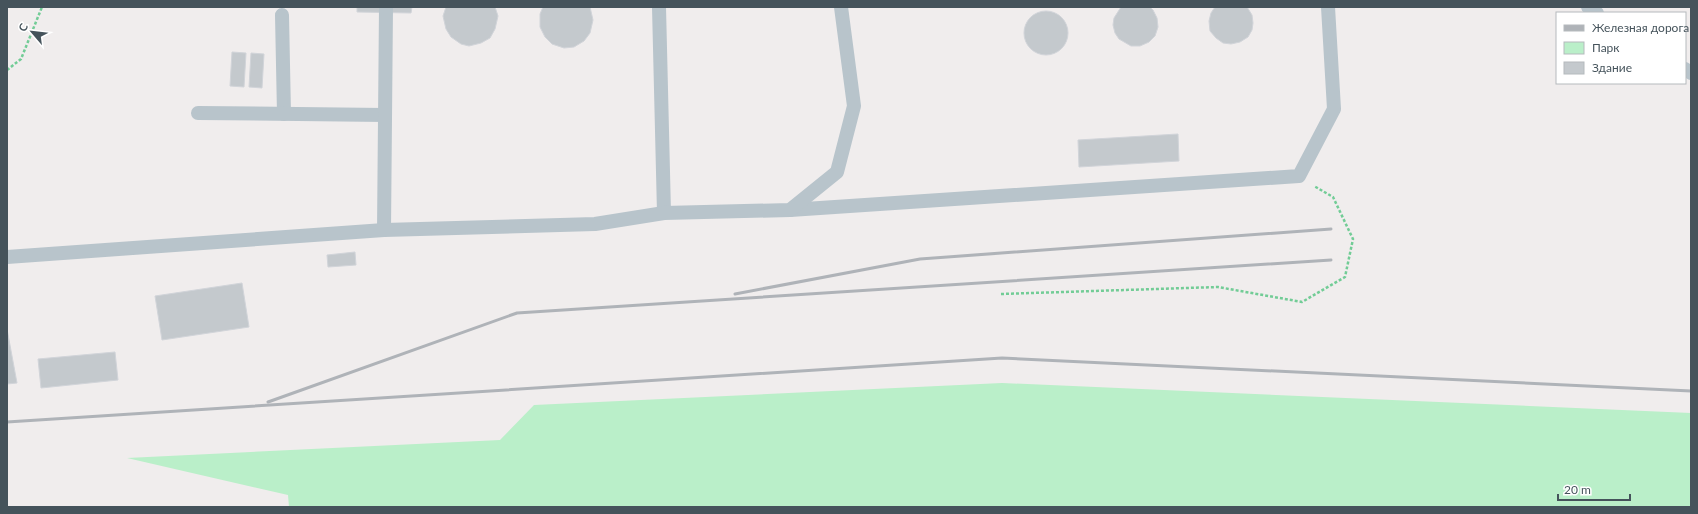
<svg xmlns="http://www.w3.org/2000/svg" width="1698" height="514" font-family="Lato,sans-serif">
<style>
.green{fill:#baefc9}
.building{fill:#c4c9cd;stroke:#d1d4d9}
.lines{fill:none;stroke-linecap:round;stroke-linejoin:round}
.path{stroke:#72cc96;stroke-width:2.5;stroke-dasharray:3 2;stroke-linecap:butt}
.lane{stroke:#b8c4cb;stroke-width:14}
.rail{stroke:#afb3b8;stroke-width:3}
</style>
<rect width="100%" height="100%" fill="#f0eded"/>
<path class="green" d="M1002 383 1691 413V507H289L288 495 127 458 500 440 534 405Z"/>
<g class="building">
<path d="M357 7H412L411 13 357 12Z"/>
<path d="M446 7H495L498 16 495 29 490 38 481 43 469 46 461 44 451 37 446 29 443 16Z"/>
<path d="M543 7H590L593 20 590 33 584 41 574 47 564 48 552 44 545 37 540 27V14Z"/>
<path d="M1121 7H1150L1153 10 1157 18 1158 27 1155 36 1149 42 1140 46H1131L1119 39 1115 33 1113 25 1114 18Z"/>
<path d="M1215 7H1247L1252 15 1253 23 1252 30 1248 37 1240 42 1231 44 1223 43 1216 38 1210 31 1209 21 1211 13Z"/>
<circle cx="1046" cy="33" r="22"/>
<path d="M232 52 246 53 244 87 230 86Z"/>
<path d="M251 53 264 54 262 88 249 87Z"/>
<path d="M1178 134 1179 161 1079 167 1078 140Z"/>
<path d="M355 252 356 265 328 267 327 255Z"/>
<path d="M242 283 249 327 162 340 155 296Z"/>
<path d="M7 329 17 383 7 384Z"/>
<path d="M115 352 118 380 41 388 38 359Z"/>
</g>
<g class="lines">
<g class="path">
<path d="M7 70 21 59 42 7"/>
<path d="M1001 294 1218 287 1302 302 1345 277 1353 239 1333 197 1314 186"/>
</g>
<g class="lane">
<path d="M659 7 664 213"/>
<path d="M1588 7 1597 13"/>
<path d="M282 15 284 114"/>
<path d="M1685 69 1691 73"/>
<path d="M198 113 385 115"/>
<path d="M790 210 1299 176 1334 109 1328 7"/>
<path d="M384 230 386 7"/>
<path d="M7 257 384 230 595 224 664 213 790 210 837 172 854 106 841 7"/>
</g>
<g class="rail">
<path d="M735 294 920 259 1331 229"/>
<path d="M268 402 517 313 1331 260"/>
<path d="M7 422 1002 358 1691 391"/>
</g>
</g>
<rect width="1698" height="514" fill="none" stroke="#45535b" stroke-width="16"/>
<rect x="1556" y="12" width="130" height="72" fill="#ffffff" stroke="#b5babd"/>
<rect x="1564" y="25" width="20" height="6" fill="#afb3b8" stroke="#b5babd"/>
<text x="1592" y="32" font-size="12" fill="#45535b">Железная дорога</text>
<rect x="1564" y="42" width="20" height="12" fill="#baefc9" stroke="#b5babd"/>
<text x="1592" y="52" font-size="12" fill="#45535b">Парк</text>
<rect x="1564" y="62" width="20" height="12" fill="#c4c9cd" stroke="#b5babd"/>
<text x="1592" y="72" font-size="12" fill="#45535b">Здание</text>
<g transform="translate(32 32) rotate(298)" stroke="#ffffff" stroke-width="3" paint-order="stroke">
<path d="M0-3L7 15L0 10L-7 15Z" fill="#45535b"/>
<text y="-6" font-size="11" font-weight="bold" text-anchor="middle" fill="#45535b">С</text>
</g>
<path d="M1558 494v6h72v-6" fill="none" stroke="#45535b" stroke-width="2"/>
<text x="1564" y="494" font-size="12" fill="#45535b" stroke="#ffffff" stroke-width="3" paint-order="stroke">20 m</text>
</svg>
